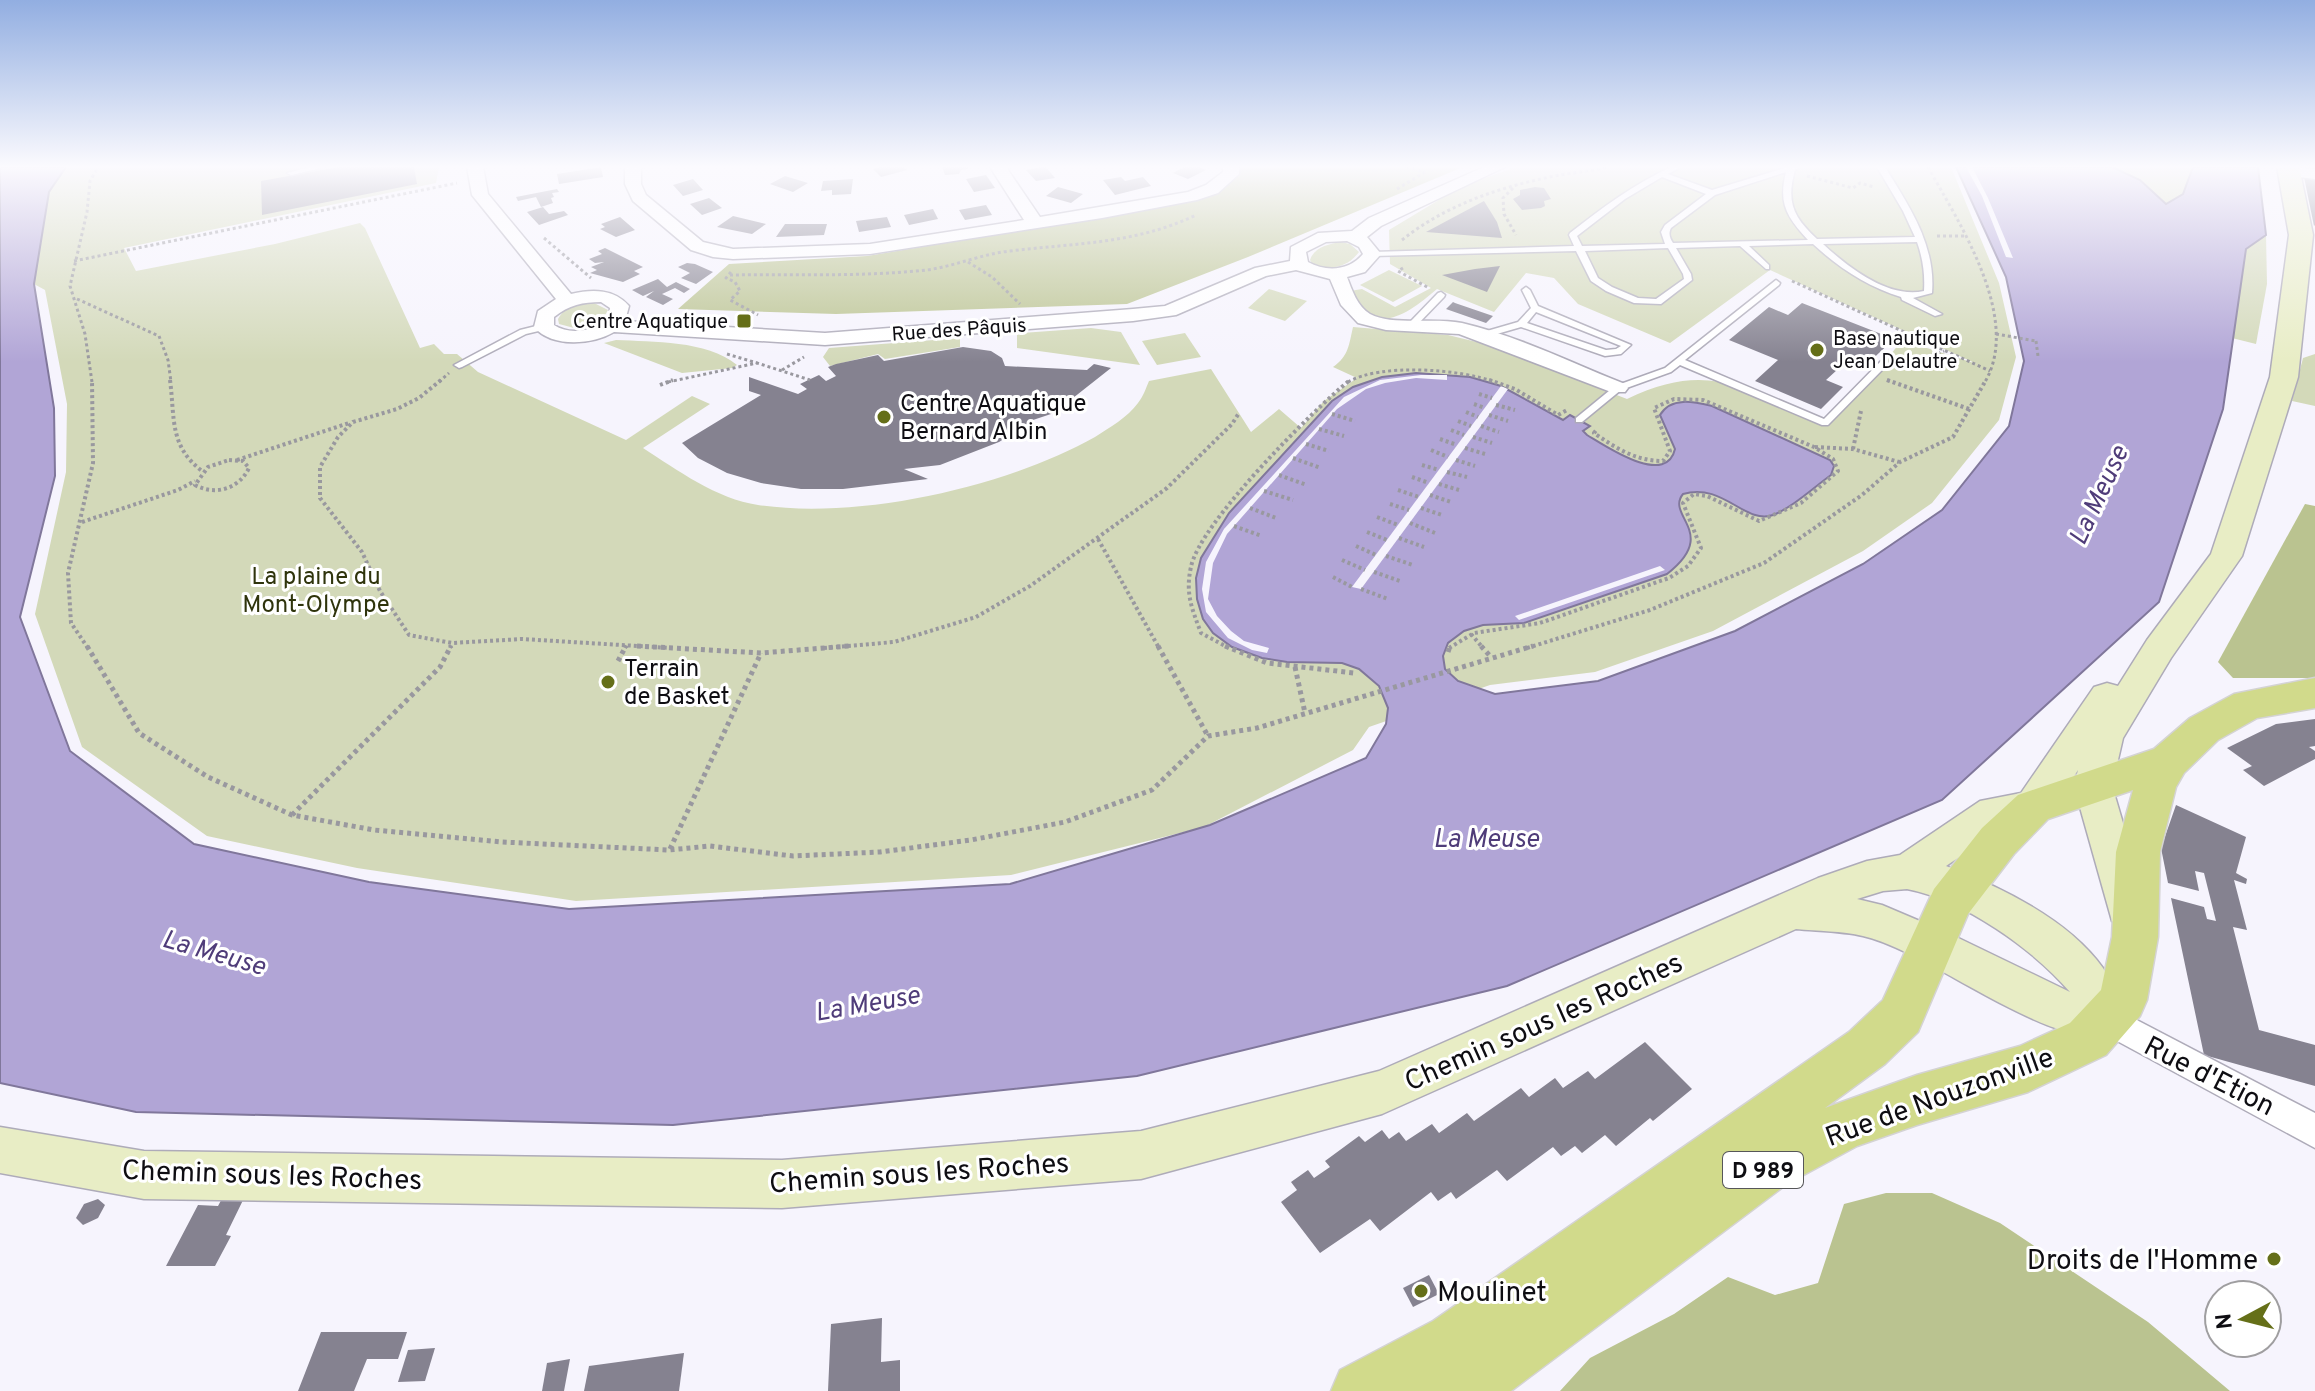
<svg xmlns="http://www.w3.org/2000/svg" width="2315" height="1391" font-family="Overpass,sans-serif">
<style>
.green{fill:#d3d9b9}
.forest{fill:#bac390}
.water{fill:#b1a5d6;stroke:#80779b;stroke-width:2}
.pier{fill:#f6f4fd}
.building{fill:#858290}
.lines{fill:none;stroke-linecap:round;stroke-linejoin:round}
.lane-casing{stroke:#aeabb9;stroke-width:3}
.street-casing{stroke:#aeabb9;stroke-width:3}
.secondary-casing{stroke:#aeabb9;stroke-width:3}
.primary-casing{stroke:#d4d3d4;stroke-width:3}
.path-far2{stroke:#99989f;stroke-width:3;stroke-dasharray:3 3;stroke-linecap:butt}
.path-far1{stroke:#99989f;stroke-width:4;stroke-dasharray:3 3;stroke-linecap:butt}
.path{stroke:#99989f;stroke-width:5;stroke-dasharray:4 4;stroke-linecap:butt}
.lane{fill:#fff;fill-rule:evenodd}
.street{fill:#fff;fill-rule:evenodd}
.secondary{fill:#e8edc5;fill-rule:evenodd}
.primary{fill:#d1da8b;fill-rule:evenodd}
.poi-dot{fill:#656f18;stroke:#fff;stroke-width:3}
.labels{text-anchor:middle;stroke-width:6;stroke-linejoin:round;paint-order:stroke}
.far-poi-label{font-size:20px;fill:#0e0d12;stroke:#fff;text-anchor:end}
.far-street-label{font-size:20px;fill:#0e0d12;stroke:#fff}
.shield{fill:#fff;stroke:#565659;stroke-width:2}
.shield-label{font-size:22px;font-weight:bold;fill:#0e0d12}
.poi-label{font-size:24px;fill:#0e0d12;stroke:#fff;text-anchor:start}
.park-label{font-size:24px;fill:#2f340c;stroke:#fff}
.water-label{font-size:26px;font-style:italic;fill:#4f3c79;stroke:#fff}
.near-street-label{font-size:28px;fill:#0e0d12;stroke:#fff}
.near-poi-label{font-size:28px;fill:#0e0d12;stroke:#fff;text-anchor:end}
</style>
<rect width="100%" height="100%" fill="#f6f4fd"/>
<g class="green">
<path d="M66 167H439L436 183 124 248 136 271 275 244 360 223 365 228 420 348 434 344 444 354H457L478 372 626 440 692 396 710 404 643 448C677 470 717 499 758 505 859 520 1006 487 1095 437 1109 428 1128 417 1138 403 1143 397 1146 388 1149 381L1211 369 1251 432 1279 409 1301 428 1324 401 1357 378 1333 367C1349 356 1349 344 1353 327L1448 335 1485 344 1627 399C1710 359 1746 390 1824 422L1884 363 1902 340 1977 364 1770 270 1670 343 1578 304 1554 278 1526 273 1494 312 1437 289C1407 315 1373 339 1350 291L1362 289 1395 307 1431 288 1390 264 1389 230 1462 186 1516 167H1951L1999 283 2016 357 1999 420 1932 503 1863 551 1713 631 1595 672 1490 685 1369 727 1353 750 1204 827 1011 875 576 901 357 868 207 836 82 747 35 614 66 472 67 404 45 290 34 284 49 192Z"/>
<path d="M2112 167H2193L2183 194 2165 204 2140 180Z"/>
<path d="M2266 235 2267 284 2256 344 2232 338 2246 249Z"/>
<path d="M1341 242 1350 244 1359 252C1347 268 1331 270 1313 265L1310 260C1314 247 1329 244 1341 242Z"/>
<path d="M1389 270 1422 286 1393 302 1360 285Z"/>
<path d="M1269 289 1307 301 1285 321 1248 308Z"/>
<path d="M594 303 608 310 601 322 578 329 559 324 558 319C565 306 579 303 594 303Z"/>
<path d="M1091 328 1121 332 1140 365 1017 348V335L1022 333Z"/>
<path d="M1185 333 1201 357 1157 365 1142 341Z"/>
<path d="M960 338V347L885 359 878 354 830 366 823 357 829 348Z"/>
<path d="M616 340C653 342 706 340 737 365L732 368 682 373 604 343Z"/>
<path d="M2315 354V406L2292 401 2303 358Z"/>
</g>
<g class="forest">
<path d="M1234 167H1463L1248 257 1127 304 836 314 678 309 729 264 867 256 1112 215 1239 176Z"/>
<path d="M2305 504 2315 506V678H2233L2218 662Z"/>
<path d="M1886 1193H1932L2000 1223 2148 1322 2230 1391H1560L1590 1358 1674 1314 1728 1277 1775 1295 1818 1283 1844 1204Z"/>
</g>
<path class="water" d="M0 167H66L49 192 34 284 54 408 55 476 20 617 70 751 194 844 369 882 569 909 1010 884 1210 825 1366 758 1386 724 1388 708 1379 686 1359 669 1342 663 1287 662 1262 658 1232 647 1213 633 1203 619 1197 599 1196 578 1201 558 1229 513 1332 401 1353 387 1382 377 1416 373 1470 377 1501 386 1563 420 1570 415 1590 426 1583 431 1587 435C1604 445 1666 488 1675 449L1660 415C1671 396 1695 402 1712 406L1830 460 1834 466 1831 475C1813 488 1793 507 1773 515 1745 525 1723 482 1683 494 1665 516 1720 533 1667 574L1524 623 1483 625 1464 631 1448 643 1443 656 1445 669 1458 681 1495 694 1598 681 1735 631 1863 564 1942 510 2009 426 2024 361 2006 277 1956 167H2112L2140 180 2166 204 2183 194 2193 167H2258L2266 235 2246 249 2223 409 2159 602 1942 800 1507 986 1137 1076 673 1125 136 1112 0 1083Z"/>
<g class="pier">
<path d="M1966 167H1972L1988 198 2013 258 2006 257 1982 196Z"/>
<path d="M1421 375H1447V380L1416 378 1385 383 1366 389 1337 409 1227 534 1213 563 1208 599 1217 616 1231 631 1244 641 1269 648 1267 653 1252 650 1228 638 1206 612 1202 589 1206 562 1224 529 1344 397 1380 380Z"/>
<path d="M1501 386 1508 389 1361 589 1352 587Z"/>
<path d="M1660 566 1665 570 1519 620 1515 616Z"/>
</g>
<g class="building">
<path d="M338 167H414L417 184 262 215 261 181Z"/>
<path d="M601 167 603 177 559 184 557 174Z"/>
<path d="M879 167H904L907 170 881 177 873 169Z"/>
<path d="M942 167H968V169L961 170 959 174 945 175Z"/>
<path d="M1041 167H1046L1055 178 1036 181 1026 170Z"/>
<path d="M1184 167H1200L1206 170 1188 179 1173 173Z"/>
<path d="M986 175 995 188 974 192 966 179Z"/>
<path d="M785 176 808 183 793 192 770 184Z"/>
<path d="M1121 177 1125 181 1143 177 1151 186 1115 195 1103 180Z"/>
<path d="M2304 177 2315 178V225L2314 226Z"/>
<path d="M693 179 703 190 683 196 673 185Z"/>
<path d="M853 179 851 194 832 195V190L821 191 823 181Z"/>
<path d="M1058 187 1083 194 1071 203 1046 196Z"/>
<path d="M1535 187 1544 188 1551 199 1544 201 1545 206 1541 208 1522 210 1513 199 1520 195V190Z"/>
<path d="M557 189 559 192 552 193 554 197 551 198 553 203 541 207 536 197 518 201 516 197Z"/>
<path d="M709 198 722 208 702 215 690 204Z"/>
<path d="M1484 201 1497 222 1502 238 1426 232Z"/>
<path d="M986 205 992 215 965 220 959 210Z"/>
<path d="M543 207 549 214 564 211 568 215 539 225 527 212Z"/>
<path d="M933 209 938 219 909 225 904 215Z"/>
<path d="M733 216 766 224 752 234 717 227Z"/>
<path d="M620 217 635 230 616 237 600 229 605 227 601 224Z"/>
<path d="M887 217 891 227 859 232 856 221Z"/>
<path d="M785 224H827L824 235 776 237Z"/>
<path d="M605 248 643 267 634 271 640 274 623 282 590 273 597 270 591 267 604 262 595 263 589 259 602 254 598 251Z"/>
<path d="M687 263 695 264 713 272 696 284 681 278 690 273 678 267Z"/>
<path d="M1500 266 1487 292 1442 275 1475 269Z"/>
<path d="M658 279 667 287 676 282 690 289 684 293 675 288 662 294 673 299 663 305 646 297 654 291 643 296 632 290Z"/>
<path d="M1453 302 1455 303 1493 316 1486 323 1446 309Z"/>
<path d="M1802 303 1894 339 1865 366 1849 359 1826 380 1843 387 1821 409 1755 381 1778 360 1729 340 1769 307 1788 315Z"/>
<path d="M963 347 991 351 1002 358 1005 366 1087 370 1094 364 1111 368 1054 413 1033 420 999 442 940 465 904 469 928 479 843 489H801L761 483 727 473 698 458 682 443 761 395 749 391V377L798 394 807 389 800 384 819 375 826 381 836 376 828 367 836 364 878 355 884 361Z"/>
<path d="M2315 719V746L2309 747 2315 751V759L2264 786 2243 770 2252 766 2227 748 2276 724Z"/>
<path d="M2176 805 2246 837 2236 873 2247 879 2246 884 2234 880 2247 930 2233 927 2259 1030 2315 1045V1086L2204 1055 2171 898 2204 907 2207 919 2216 921 2204 873 2195 871 2199 891 2168 883 2161 848Z"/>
<path d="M1645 1042 1692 1089 1653 1121 1650 1118 1616 1146 1605 1135 1582 1153 1575 1146 1561 1156 1553 1147 1507 1181 1497 1170 1456 1199 1451 1192 1438 1201 1431 1192 1380 1231 1370 1219 1320 1253 1281 1202 1297 1190 1291 1182 1308 1170 1314 1178 1330 1167 1325 1161 1359 1136 1365 1142 1382 1130 1389 1139 1399 1132 1406 1141 1432 1124 1439 1133 1467 1113 1474 1121 1521 1088 1529 1097 1555 1078 1563 1088 1588 1071 1595 1079Z"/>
<path d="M225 1193 246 1194 226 1235 231 1236 215 1266H166L198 1205 218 1206Z"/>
<path d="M98 1199 105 1205 98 1218 83 1225 76 1218 84 1204Z"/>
<path d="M1429 1275 1439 1294 1413 1307 1403 1288Z"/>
<path d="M882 1318 881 1362 900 1360V1391H828L831 1324Z"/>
<path d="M321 1332H407L398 1359H367L354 1391H298Z"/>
<path d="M435 1348 425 1381 398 1382 408 1350Z"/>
<path d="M684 1353 679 1391H584L589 1366Z"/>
<path d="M570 1359 564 1391H542L547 1363Z"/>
</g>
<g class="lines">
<defs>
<g id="lane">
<path d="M311 167H326L291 175 287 173Z"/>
<path d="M1671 167H1681L1668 174 1712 190 1788 167H1800L1795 170C1786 202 1793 217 1817 239L1915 237 1903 211 1877 167H1885C1909 206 1936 245 1932 293L1913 298 1942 314 1935 316 1902 300 1901 297C1868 287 1839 268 1813 244L1749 246 1769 265V269H1766L1740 246 1676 248 1691 274 1692 280 1661 304 1634 303 1606 291 1591 281 1576 251 1372 256 1368 254 1372 252 1574 246 1569 235 1570 233C1602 208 1634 184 1671 167ZM1786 172C1778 204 1787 217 1808 240L1673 243C1670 238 1668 234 1671 228L1715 195ZM1662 177 1706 194 1665 225 1661 232 1665 244 1582 246 1577 236 1625 199ZM1917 242C1923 259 1925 274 1924 291 1888 299 1848 267 1823 244ZM1668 248 1683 274 1684 279 1656 299 1638 298 1612 287 1598 278 1585 251Z"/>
<path d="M1776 280 1780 283 1779 285 1685 360 1824 419 1881 361H1887V365L1828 425H1822L1680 365 1671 372 1621 390 1582 422H1576V418L1615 386 1665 368Z"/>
<path d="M1526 287 1530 290 1538 306 1631 345 1621 354 1605 356 1521 327 1483 338 1480 337V333L1518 322 1531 308 1522 290ZM1536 312 1621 346 1616 349 1606 350 1527 323Z"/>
<path d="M1441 292 1445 295 1444 297 1416 326H1410V322L1438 293Z"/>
<path d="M544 324 548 327 547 329 526 334 462 367 459 368 454 365 520 330Z"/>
</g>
<g id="street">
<path d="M467 167H483L488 194 571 294C593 289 614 289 629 306L625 321 825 333 1133 309 1165 306 1255 268 1290 261 1291 247 1318 233 1352 231 1369 218 1484 167H1505L1381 226 1367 237 1381 254 1365 272 1347 277C1352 290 1357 306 1370 314 1392 326 1435 317 1462 323 1518 336 1572 363 1625 384L1628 388 1625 392H1611L1459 334 1386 330 1358 323 1341 305 1330 279 1296 270 1266 276 1176 315 1133 321 825 345 614 332C592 345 552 348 534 327L538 311 556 299 472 195ZM1347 241 1359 247 1363 254C1349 271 1326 272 1308 262L1306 252 1326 242ZM601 302 610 308 609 316C596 331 571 336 554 325V317C569 305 583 302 601 302Z"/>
<path d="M625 167H641V184L646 195 703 242 733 249 870 244 1024 220 990 167H1006L1040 217 1188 192 1206 185 1223 172V167H1239V174L1218 193 1197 200 1102 218 870 254 733 259 713 257 691 250 633 201 625 184Z"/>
<path d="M2289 167 2315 169V179L2283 175 2281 172Z"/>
<path d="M2106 1004 2315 1113V1148L2095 1029 2090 1019 2095 1009Z"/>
</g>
<path id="secondary" d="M2277 167H2299L2313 235 2298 377 2242 556 2171 658 2123 738 2112 786 2148 908 2142 921 2127 926 2112 921 2074 786 2078 770 2047 818 2003 827 1946 866C2001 887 2068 919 2103 968 2113 984 2121 1002 2128 1019L2122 1033C2056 1058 1933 952 1863 936 1842 931 1817 931 1796 929L1382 1114 1141 1179 782 1208 144 1199 0 1173V1127L144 1151 782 1160 1141 1131 1379 1071 1818 878 1867 861 1900 855 1980 801 2021 793 2094 687 2107 683 2118 686 2147 640 2211 554 2270 377 2289 235ZM1907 889C1964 900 2033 949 2070 992L1948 933 1882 905 1857 899 1883 891Z"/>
<path id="primary" d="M2315 678V708L2257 718 2218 740 2184 773 2176 787 2160 852 2158 937 2147 1000 2140 1016 2106 1055 2028 1092 1917 1125 1857 1146 1787 1184 1511 1391H1331L1340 1370 1433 1321 1849 1032 1883 1000 1934 889 1982 828 2018 795 2154 749 2190 718 2234 694ZM2133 790 2116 852 2112 937 2101 990 2070 1023 2020 1046 1917 1075 1825 1108 1885 1064 1918 1032 1968 914 2014 854 2048 819Z"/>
</defs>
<use href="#lane" class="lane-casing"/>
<use href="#street" class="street-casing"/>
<use href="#secondary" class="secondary-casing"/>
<use href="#primary" class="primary-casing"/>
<g class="path-far2">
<path d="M1406 167 1424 172"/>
<path d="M1928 167C1959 223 2022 318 1985 382"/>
<path d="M1807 176 1853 188 1860 183 1874 187"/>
<path d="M1513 188 1503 198 1504 214 1516 235"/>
<path d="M1397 189 1425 172"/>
<path d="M1937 236H1966"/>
<path d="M544 238 591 278"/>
<path d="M1402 240C1443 207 1494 189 1545 178 1566 173 1587 172 1607 167"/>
<path d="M74 261 457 183"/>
<path d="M968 262 992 277 1020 304"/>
<path d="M1403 268 1398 271 1429 288"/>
<path d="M731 272 726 278 735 282 740 291 730 300 758 315"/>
<path d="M730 275C795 274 861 277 927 270 955 266 982 254 1010 251 1075 243 1136 244 1196 215"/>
<path d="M1792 281 1990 371"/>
<path d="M77 299 159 336 168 360 171 382"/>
<path d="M1996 334 2036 341"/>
<path d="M2036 341 2038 356"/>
<path d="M727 354 757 363"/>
<path d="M1897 363H1908L1944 351"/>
<path d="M782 370 804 357"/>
<path d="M1887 380 1892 382"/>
<path d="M92 382 85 334 70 286 87 212 90 181 98 167"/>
<path d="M439 382 449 373"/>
<path d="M668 382 757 363 810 380"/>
<path d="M1348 382C1381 363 1460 369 1495 382"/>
</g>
<g class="path-far1">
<path d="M170 380C175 418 169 446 202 471"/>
<path d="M441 380 419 398 397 409 353 422 338 437 320 467V498L362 552 380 591 409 635 452 643 522 639 671 648"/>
<path d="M1489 380 1515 389 1558 415 1567 410"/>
<path d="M1887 380 1969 409"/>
<path d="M660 385 673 380"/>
<path d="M1479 394 1492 398"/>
<path d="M1474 404 1485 408"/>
<path d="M1496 405 1515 410"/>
<path d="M1466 412 1478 417"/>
<path d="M1332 414 1355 421"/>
<path d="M1489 415 1508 421"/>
<path d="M1458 421 1471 426"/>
<path d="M1481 426 1499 432"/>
<path d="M1319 429 1344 436"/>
<path d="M1451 430 1464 435"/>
<path d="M1473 437 1492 443"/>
<path d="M1440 439 1457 445"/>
<path d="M1306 444 1329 451"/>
<path d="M1815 447 1853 449 1899 462"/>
<path d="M1465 448 1485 454"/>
<path d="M1853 449 1861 411"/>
<path d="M1431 450 1448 457"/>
<path d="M1293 458 1321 468"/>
<path d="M229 460 243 461 249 468C239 489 215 496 195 485L208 467Z"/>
<path d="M237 460 349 423"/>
<path d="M1456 460 1475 466"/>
<path d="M1422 465 1439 470"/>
<path d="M1447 472 1467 477"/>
<path d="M1279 475 1307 485"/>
<path d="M1412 477 1429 483"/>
<path d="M1439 484 1459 490"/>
<path d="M1398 490 1419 497"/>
<path d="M1264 491 1293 500"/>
<path d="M1430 495 1451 502"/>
<path d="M1390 504 1409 510"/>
<path d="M1250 508 1276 518"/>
<path d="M1421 508 1442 515"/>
<path d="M1377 517 1398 525"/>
<path d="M82 522 178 490 195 481"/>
<path d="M1410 523 1435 533"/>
<path d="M1234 526 1262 536"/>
<path d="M1367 532 1387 540"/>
<path d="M1399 538 1424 547"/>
<path d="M1098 539 1159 648"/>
<path d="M1356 546 1376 555"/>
<path d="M1386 556 1413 565"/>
<path d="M1342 560 1365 570"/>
<path d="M1374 572 1400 581"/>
<path d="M1333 577 1352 587"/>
<path d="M1361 589 1388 599"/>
<path d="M1471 634 1483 648"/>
<path d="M88 648 71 623 68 573 93 463 92 380"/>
<path d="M450 648 452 643"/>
<path d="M625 648 627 644"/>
<path d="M824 648 894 642 976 617 1030 586 1167 488 1232 424 1239 413"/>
<path d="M1229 648 1201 633C1192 609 1185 593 1191 567 1199 524 1313 410 1350 380"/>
<path d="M1449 648 1474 633 1540 623 1669 578 1688 566 1701 548 1683 503 1694 494 1707 496 1759 521 1801 503 1838 471 1833 459 1814 447 1703 400 1674 399 1654 408 1670 451 1663 461C1635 461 1616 448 1594 433L1597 429"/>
<path d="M1527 648 1650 610 1764 563 1862 495 1900 462 1953 437 1986 380"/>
</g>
<g class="path">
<path d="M87 646 139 733 208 777 292 815 374 830 502 842 669 850 710 846 793 856 880 852 971 840 1065 822 1152 790 1208 736 1257 728 1533 646"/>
<path d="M637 646 761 653 849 646"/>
<path d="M1158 646 1208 736"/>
<path d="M1225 646 1267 663 1354 673"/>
<path d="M1481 646 1491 657"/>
<path d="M1448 652 1450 646"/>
<path d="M618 661 626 646"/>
<path d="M1295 667 1305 713"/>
<path d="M292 815 440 667 451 646"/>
<path d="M670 849 761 653"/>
</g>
<use href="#lane" class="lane"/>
<use href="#street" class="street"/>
<use href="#secondary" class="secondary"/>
<use href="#primary" class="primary"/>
</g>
<linearGradient id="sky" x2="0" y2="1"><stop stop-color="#92aee1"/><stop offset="0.46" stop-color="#fbfafe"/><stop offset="1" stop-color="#fbfafe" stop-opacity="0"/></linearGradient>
<rect width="2315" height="362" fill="url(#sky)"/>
<g class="poi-dot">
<rect x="736" y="313" width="16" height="16" rx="4"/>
<circle cx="1817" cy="350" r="8"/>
<circle cx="884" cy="417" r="8"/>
<circle cx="608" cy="682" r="8"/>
<circle cx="2274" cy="1259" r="8"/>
<circle cx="1421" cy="1291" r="8"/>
</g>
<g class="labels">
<g class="far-poi-label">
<text x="728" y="328">Centre Aquatique</text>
<text x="1833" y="345" text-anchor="start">Base nautique<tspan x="1833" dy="23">Jean Delautre</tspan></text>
</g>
<g class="far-street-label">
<text transform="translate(959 329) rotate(-4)" y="7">Rue des Pâquis</text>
</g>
<rect class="shield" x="1723" y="1152" width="80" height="36" rx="6"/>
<g class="shield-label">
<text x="1763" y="1178">D 989</text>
</g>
<g class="poi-label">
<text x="900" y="411">Centre Aquatique<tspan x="900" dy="28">Bernard Albin</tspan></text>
<text x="624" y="676">Terrain<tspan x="624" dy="28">de Basket</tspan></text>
</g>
<g class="park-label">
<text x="316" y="584">La plaine du<tspan x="316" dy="28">Mont-Olympe</tspan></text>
</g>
<g class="water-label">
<text transform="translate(2098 495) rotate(-65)" y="9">La Meuse</text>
<text x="1486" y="847">La Meuse</text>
<text transform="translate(214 952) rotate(16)" y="9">La Meuse</text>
<text transform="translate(867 1003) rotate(-10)" y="9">La Meuse</text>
</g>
<g class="near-street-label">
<text transform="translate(1543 1021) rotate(-24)" y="10">Chemin sous les Roches</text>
<text transform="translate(2210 1075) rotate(27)" y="10">Rue d'Etion</text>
<text transform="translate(1939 1096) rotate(-20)" y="10">Rue de Nouzonville</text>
<text transform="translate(919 1172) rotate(-4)" y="10">Chemin sous les Roches</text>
<text transform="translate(272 1174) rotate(2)" y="10">Chemin sous les Roches</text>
</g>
<g class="near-poi-label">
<text x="2258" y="1269">Droits de l'Homme</text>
<text x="1437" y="1301" text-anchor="start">Moulinet</text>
</g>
</g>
<g transform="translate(2243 1319) rotate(263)"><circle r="38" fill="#ffffff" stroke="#9f9ea0" stroke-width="2"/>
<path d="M0-6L14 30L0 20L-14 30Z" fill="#656f18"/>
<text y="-12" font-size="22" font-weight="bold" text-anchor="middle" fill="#0e0d12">N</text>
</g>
</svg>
